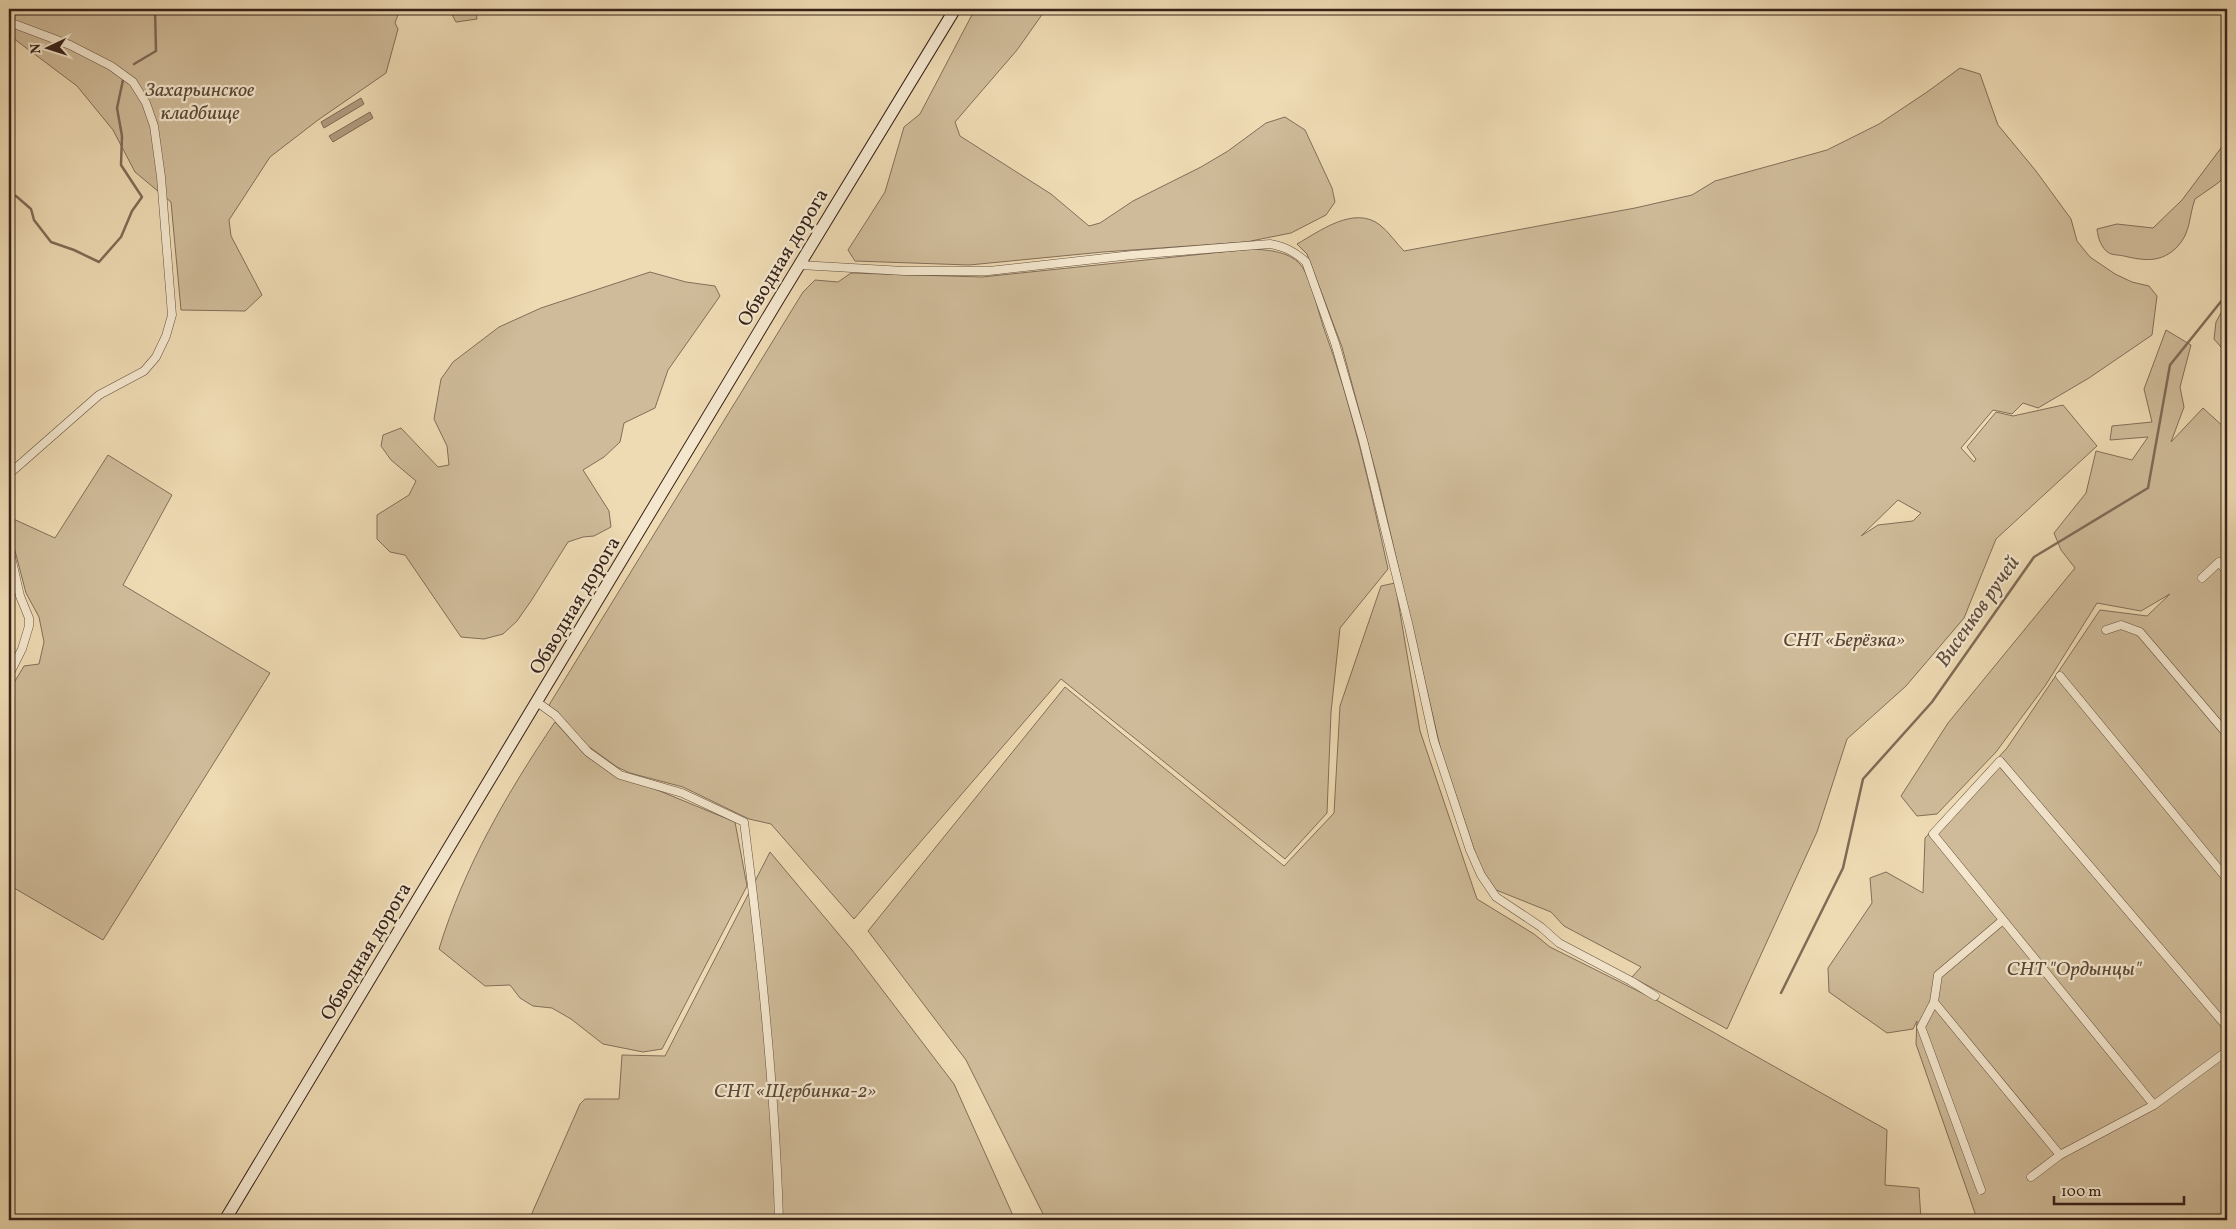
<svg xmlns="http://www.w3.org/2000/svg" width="2236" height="1229" font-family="Vollkorn,serif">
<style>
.green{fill:#cfbb99;stroke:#826e59;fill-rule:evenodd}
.water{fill:#af9b7f;stroke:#7f6b56}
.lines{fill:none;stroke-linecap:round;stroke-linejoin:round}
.stream{stroke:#7f6b56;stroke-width:2.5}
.minor-casing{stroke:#645040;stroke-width:9}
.secondary-casing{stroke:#362219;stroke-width:13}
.minor{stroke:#f4e7ce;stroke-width:8}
.secondary{stroke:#f4e7ce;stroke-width:11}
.labels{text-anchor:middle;stroke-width:4.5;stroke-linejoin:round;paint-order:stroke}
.park-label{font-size:20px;font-style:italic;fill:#5c4839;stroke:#f4e7ce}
.street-label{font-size:20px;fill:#362219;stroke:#f4e7ce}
.water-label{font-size:21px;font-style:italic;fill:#604c3d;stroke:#f4e7ce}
</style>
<rect width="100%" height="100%" fill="#eedab3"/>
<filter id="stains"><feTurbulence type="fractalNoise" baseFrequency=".004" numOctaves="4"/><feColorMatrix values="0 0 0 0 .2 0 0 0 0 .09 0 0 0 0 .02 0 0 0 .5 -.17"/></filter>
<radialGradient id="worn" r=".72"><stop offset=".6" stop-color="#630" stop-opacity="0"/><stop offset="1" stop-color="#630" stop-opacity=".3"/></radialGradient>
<g class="green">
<path d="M9 9H400L395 23 398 29 386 73 318 120 270 157 229 220 231 236 262 295 245 311 181 310 171 202 135 172 113 130 77 86 9 35Z"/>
<path d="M449 9H476L477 19 456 22Z"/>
<path d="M975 9H1046L1017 50 955 122 960 136 1051 194 1089 226 1100 223 1133 201 1201 167 1228 151 1266 123 1285 117 1305 130 1332 188 1335 202 1326 215 1291 233 1246 242 1103 252 969 265 855 261 848 250 885 192 904 127 920 114Z"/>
<path d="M1960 68 1980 74 1998 125 2036 171 2071 219 2077 241 2090 257 2115 274 2132 282 2149 286 2157 296 2152 335 2089 378 2038 408 2023 403 2012 414 1993 410 1961 448 1974 462 1976 459 1967 447 1996 412 2013 416 2063 405 2097 446 1996 539 1964 618 1906 686 1847 739 1817 832 1727 1029 1632 977 1641 967 1564 926 1551 912 1496 890 1480 867 1441 751 1379 484 1342 347 1307 254 1297 244C1320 231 1354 205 1380 225 1389 232 1396 243 1404 251L1635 208 1692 195 1715 181 1827 150 1879 124 1927 92ZM1898 500 1921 513 1913 521 1878 525 1861 536Z"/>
<path d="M2227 140V174L2218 183 2195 199C2189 215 2191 232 2178 246 2162 263 2145 261 2124 256 2120 255 2112 255 2109 253 2101 248 2098 238 2097 229L2117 224 2153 228 2182 200Z"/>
<path d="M1251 249C1268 250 1292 251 1303 268 1311 281 1318 310 1323 326 1352 405 1370 487 1388 569L1340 628 1331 712 1327 813 1285 859 1061 679 854 919 771 824 749 819 683 787 630 773 617 767 588 746 549 705 803 292 815 280 838 282 851 273 982 277Z"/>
<path d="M650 272 686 282 715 286 720 296 668 370 655 408 624 423 620 442 604 457 583 470 609 511 611 527 594 536 583 537 568 542 531 601 517 621 503 634 484 639 461 637 405 555 390 552 377 539V515L409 495 416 481 391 460 381 446 383 435 401 428 438 467 449 465 447 446 434 419 441 379 453 362 499 327 541 308Z"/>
<path d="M2227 302V354L2214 339 2216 322Z"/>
<path d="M2166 330 2191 345 2180 387 2184 407 2171 442 2203 408 2227 430V1220H1970L1976 1216 1916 1044 1917 1021 1913 1029 1887 1033 1829 992 1828 968 1872 903 1870 878 1886 872 1923 893 1925 838 2007 748 2100 610 2147 616 2170 594 2141 611 2097 603 2045 686 1996 752 1937 814 1917 816 1901 796 1948 723 2075 568 2061 550 2054 533 2086 493 2096 451 2132 460 2148 437 2110 440 2112 426 2152 422 2144 389Z"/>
<path d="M108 455 172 495 123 585 270 673 103 940 9 885V691L24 666 39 664 44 642 39 617 26 593 9 528V517L55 538Z"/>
<path d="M1395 583 1420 731 1477 899 1534 934 1550 947 1658 1001 1887 1130 1885 1185 1919 1188 1921 1220H1046L966 1060 868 931 1065 687 1284 866 1334 813 1340 706 1381 586Z"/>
<path d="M555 722 585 755 612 774 650 787 735 822 747 886 662 1049 643 1052 603 1044 571 1019 552 1008 533 1006 520 998 510 985 485 986 439 949C464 867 507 793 555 722Z"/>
<path d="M770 852 852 950 954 1084 1015 1220H529L580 1104 585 1099H619L622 1055 665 1056Z"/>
</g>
<g class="water">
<path d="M361 98 364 104 324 128 321 122Z"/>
<path d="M370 112 373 118 333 142 329 136Z"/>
</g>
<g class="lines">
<g class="stream">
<path d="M134 64 156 51 155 9"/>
<path d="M9 196H16L31 209 34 220 51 242 74 250 99 262 121 237 132 211 142 197 121 165 122 136 117 108 123 80"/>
<path d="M1781 993 1843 868 1863 779 1932 702 2034 557 2148 488 2170 365 2223 299 2227 286"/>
</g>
<defs>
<g id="minor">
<path d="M9 22 70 45 111 66 133 82 146 103 154 126 161 177 172 315 166 336 156 357 144 371 99 395 9 474"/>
<path d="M800 265 904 271H989L1132 255 1270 244C1285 247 1294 251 1306 262L1335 343 1363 440 1409 627 1434 741 1470 850 1481 875 1496 897 1541 927 1559 943 1631 981 1655 996"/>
<path d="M9 548 20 596 29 618V626L22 649 9 675"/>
<path d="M2202 578 2219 562 2227 572"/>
<path d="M2106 630 2121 625 2140 632 2227 734"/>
<path d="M2060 676 2227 879"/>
<path d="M537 702 555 715 588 752 620 775 682 793 744 822C761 954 775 1087 779 1220"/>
<path d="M2003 920 1938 975 1934 1002 2060 1155"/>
<path d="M1934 1002 1921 1027 1981 1190"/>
<path d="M2154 1105 1933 834 2000 761 2227 1027"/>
<path d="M2031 1177 2060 1155 2154 1105 2227 1051"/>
</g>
<path id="secondary" d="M225 1220 778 300 955 9"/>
</defs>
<use href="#minor" class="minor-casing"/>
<use href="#secondary" class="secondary-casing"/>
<use href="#minor" class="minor"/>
<use href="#secondary" class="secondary"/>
</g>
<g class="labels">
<g class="park-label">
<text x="200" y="96">Захарьинское<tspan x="200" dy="23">кладбище</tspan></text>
<text x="1844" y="646">СНТ «Берёзка»</text>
<text x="2074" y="975">СНТ "Ордынцы"</text>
<text x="795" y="1097">СНТ «Щербинка-2»</text>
</g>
<g class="street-label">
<text transform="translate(782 257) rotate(-59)" y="7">Обводная дорога</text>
<text transform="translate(574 605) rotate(-59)" y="7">Обводная дорога</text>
<text transform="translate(365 951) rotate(-59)" y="7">Обводная дорога</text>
</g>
<g class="water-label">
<text transform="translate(1977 611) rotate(-55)" y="7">Висенков ручей</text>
</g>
</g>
<rect width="2236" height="1229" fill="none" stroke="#eedab3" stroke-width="30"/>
<rect x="10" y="10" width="2216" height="1209" fill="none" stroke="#362219" stroke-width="2.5"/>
<rect x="15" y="15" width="2206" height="1199" fill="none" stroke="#362219"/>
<g transform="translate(48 48) rotate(266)" stroke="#f4e7ce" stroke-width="4" paint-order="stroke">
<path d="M0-4L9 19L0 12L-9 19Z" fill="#362219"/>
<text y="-8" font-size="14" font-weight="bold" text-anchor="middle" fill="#362219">N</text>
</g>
<path d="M2054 1196v8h130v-8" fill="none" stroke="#362219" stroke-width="2.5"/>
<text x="2061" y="1196" font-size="15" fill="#362219" stroke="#f4e7ce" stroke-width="4" paint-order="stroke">100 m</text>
<rect width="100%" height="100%" filter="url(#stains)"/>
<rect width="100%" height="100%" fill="url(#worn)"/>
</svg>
